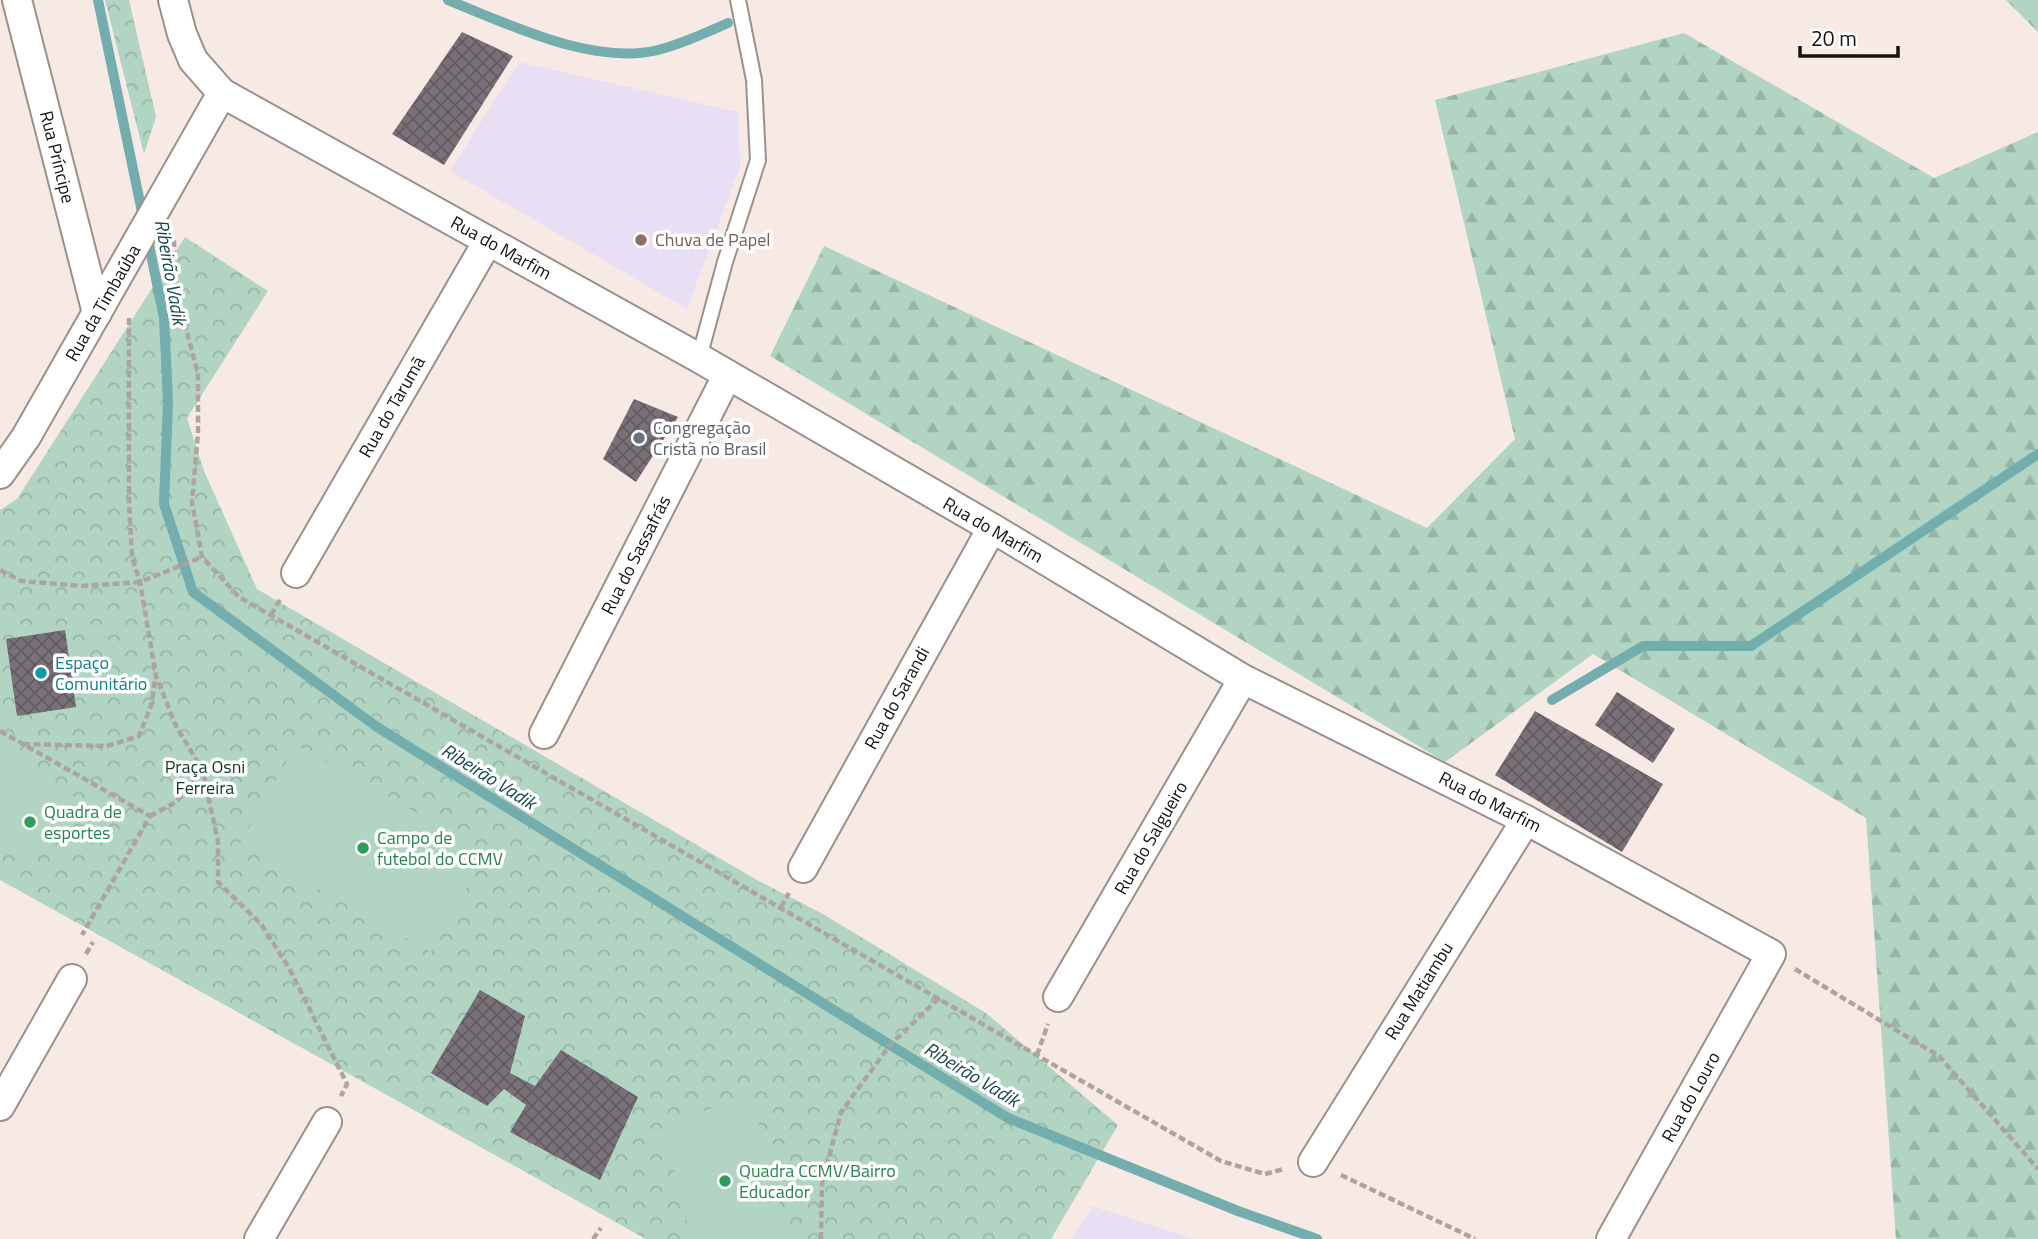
<svg xmlns="http://www.w3.org/2000/svg" width="2038" height="1239" font-family="'Titillium Web',sans-serif">
<style>
.education{fill:#e8dff4}
.forest{fill:url(#forest-firs)}
.park{fill:url(#park-crowns)}
.pitch{fill:#b1d4c3}
.lines{fill:none;stroke-linecap:round;stroke-linejoin:round}
.stream{stroke:#73adae;stroke-width:10}
.building{fill:url(#building-cross-hatch)}
.lane-casing{stroke:#9c908b;stroke-width:18}
.street-casing{stroke:#9c908b;stroke-width:32}
.path{stroke:#aea49f;stroke-width:4.5;stroke-dasharray:7 3.5;stroke-linecap:butt}
.lane{stroke:#fff;stroke-width:14}
.street{stroke:#fff;stroke-width:28}
.education-dot{fill:#8d6e63;stroke:#fff;stroke-width:2.5}
.worship-dot{fill:#6b7280;stroke:#fff;stroke-width:2.5}
.culture-dot{fill:#0f9aa8;stroke:#fff;stroke-width:2.5}
.leisure-dot{fill:#2e9e5b;stroke:#fff;stroke-width:2.5}
.labels{text-anchor:middle;stroke-width:7;stroke-linejoin:round;paint-order:stroke}
.street-label{font-size:18px;fill:#15110f;stroke:#fff}
.education-label{font-size:18px;fill:#785e54;stroke:#fff;text-anchor:start}
.worship-label{font-size:18px;fill:#5b616d;stroke:#fff;text-anchor:start}
.culture-label{font-size:18px;fill:#0d838f;stroke:#fff;text-anchor:start}
.park-label{font-size:18px;fill:#0f3929;stroke:#fff}
.leisure-label{font-size:18px;fill:#27864d;stroke:#fff;text-anchor:start}
.water-label{font-size:19px;font-style:italic;fill:#13494a;stroke:#fff}
</style>
<defs>
<pattern id="forest-firs" width="22" height="20" patternUnits="userSpaceOnUse" patternTransform="scale(1.75)"><rect width="22" height="20" fill="#b1d4c3"/><path d="M5 1l3.5 6h-7zM16 11l3.5 6h-7z" fill="#97b5a6"/></pattern>
<pattern id="park-crowns" width="20" height="18" patternUnits="userSpaceOnUse" patternTransform="scale(1.75)"><rect width="20" height="18" fill="#b1d4c3"/><path d="M2 6a3 3 0 1 1 6 0M12 15a3 3 0 1 1 6 0" fill="none" stroke="#97b5a6"/></pattern>
<pattern id="building-cross-hatch" width="8" height="8" patternUnits="userSpaceOnUse" patternTransform="scale(1.75)"><rect width="8" height="8" fill="#797078"/><path d="M0 0l8 8M0 8l8-8" fill="none" stroke="#625b61"/></pattern>
</defs>
<rect width="100%" height="100%" fill="#f7eae4"/>
<g class="education">
<path d="M519 62 738 112 740 167 687 309 450 171Z"/>
<path d="M1092 1206 1194 1239H1072Z"/>
</g>
<g class="forest">
<path d="M2006 0H2038V32Z"/>
<path d="M1684 33 1934 178 2038 132V1239H1896L1866 818 1593 654 1445 762 770 356 824 246 1427 528 1515 439 1435 100Z"/>
</g>
<g class="park">
<path d="M105 0H129L156 117 144 154Z"/>
<path d="M185 237 268 291 187 418 204 471 257 589 757 880 823 914 986 1013 1118 1125 1051 1239H646L0 880V510L17 499Z"/>
</g>
<g class="pitch">
<path d="M296 745 487 852 431 952 239 845Z"/>
<path d="M0 753 75 797 32 868 0 848Z"/>
<path d="M751 1097 790 1239H692L661 1123Z"/>
</g>
<g class="lines">
<g class="stream">
<path d="M98 0 143 217"/>
<path d="M448 0C508 24 593 66 658 50 682 44 705 33 728 23"/>
<path d="M147 235 164 318 168 402 164 504 193 592 377 727 1008 1118 1238 1211 1317 1239"/>
<path d="M1552 700 1643 646H1751L2038 454"/>
</g>
</g>
<g class="building">
<path d="M462 32 513 56 444 165 392 134Z"/>
<path d="M634 399 678 417 636 482 603 459Z"/>
<path d="M65 630 76 707 17 716 6 639Z"/>
<path d="M1617 692 1675 729 1653 763 1595 725Z"/>
<path d="M1535 711 1663 784 1622 852 1495 775Z"/>
<path d="M480 990 525 1016 510 1073 535 1086 561 1050 638 1097 600 1180 510 1132 526 1105 504 1089 487 1106 431 1073Z"/>
</g>
<g class="lines">
<defs>
<path id="lane" d="M699 358 725 262 758 160 754 80 738 0"/>
<g id="street">
<path d="M17 0 97 313"/>
<path d="M173 0 182 34 193 60 222 93 699 358 992 528 1243 679 1526 820 1771 954 1611 1239"/>
<path d="M0 474 26 437 222 93"/>
<path d="M296 573 488 241"/>
<path d="M544 734 727 376"/>
<path d="M803 868 992 528"/>
<path d="M1058 997 1243 679"/>
<path d="M0 1106 72 979"/>
<path d="M1313 1162 1526 820"/>
<path d="M259 1239 327 1122"/>
</g>
</defs>
<use href="#lane" class="lane-casing"/>
<use href="#street" class="street-casing"/>
<g class="path">
<path d="M174 240 175 286 198 374V433L192 502 202 557 239 597 1221 1161 1265 1174 1284 1169"/>
<path d="M129 318V501L132 557 140 582 156 676 176 726 203 771 218 842V882L261 924 289 968 347 1084 341 1096"/>
<path d="M0 570 21 581 82 586 140 582 202 557"/>
<path d="M271 615 281 598"/>
<path d="M0 731 150 816 82 935"/>
<path d="M23 744 107 746 139 736 152 703 155 679"/>
<path d="M150 816 176 802 202 772"/>
<path d="M781 907 789 893"/>
<path d="M86 954 93 942"/>
<path d="M1795 969 1939 1056 2038 1169"/>
<path d="M1037 1055 1048 1024"/>
<path d="M1341 1175 1475 1239"/>
<path d="M593 1239 601 1228"/>
<path d="M821 1239 822 1183 841 1112 890 1045 939 998"/>
</g>
<use href="#lane" class="lane"/>
<use href="#street" class="street"/>
</g>
<circle class="education-dot" cx="641" cy="240" r="7"/>
<circle class="worship-dot" cx="639" cy="438" r="7"/>
<circle class="culture-dot" cx="41" cy="673" r="7"/>
<g class="leisure-dot">
<circle cx="30" cy="822" r="7"/>
<circle cx="363" cy="848" r="7"/>
<circle cx="725" cy="1181" r="7"/>
</g>
<g class="labels">
<g class="street-label">
<text transform="translate(57 157) rotate(76)" y="6">Rua Príncipe</text>
<text transform="translate(501 248) rotate(29)" y="6">Rua do Marfim</text>
<text transform="translate(103 303) rotate(-60)" y="6">Rua da Timbaúba</text>
<text transform="translate(392 407) rotate(-60)" y="6">Rua do Tarumã</text>
<text transform="translate(993 530) rotate(30)" y="6">Rua do Marfim</text>
<text transform="translate(636 555) rotate(-63)" y="6">Rua do Sassafrás</text>
<text transform="translate(897 698) rotate(-61)" y="6">Rua do Sarandi</text>
<text transform="translate(1490 802) rotate(27)" y="6">Rua do Marfim</text>
<text transform="translate(1151 838) rotate(-60)" y="6">Rua do Salgueiro</text>
<text transform="translate(1419 991) rotate(-58)" y="6">Rua Matiambu</text>
<text transform="translate(1691 1097) rotate(-61)" y="6">Rua do Louro</text>
</g>
<g class="education-label">
<text x="655" y="246">Chuva de Papel</text>
</g>
<g class="worship-label">
<text x="653" y="434">Congregação<tspan x="653" dy="21">Cristã no Brasil</tspan></text>
</g>
<g class="culture-label">
<text x="55" y="669">Espaço<tspan x="55" dy="21">Comunitário</tspan></text>
</g>
<g class="park-label">
<text x="205" y="773">Praça Osni<tspan x="205" dy="21">Ferreira</tspan></text>
</g>
<g class="leisure-label">
<text x="44" y="818">Quadra de<tspan x="44" dy="21">esportes</tspan></text>
<text x="377" y="844">Campo de<tspan x="377" dy="21">futebol do CCMV</tspan></text>
<text x="739" y="1177">Quadra CCMV/Bairro<tspan x="739" dy="21">Educador</tspan></text>
</g>
<g class="water-label">
<text transform="translate(171 272) rotate(80)" y="7">Ribeirão Vadik</text>
<text transform="translate(489 776) rotate(32)" y="7">Ribeirão Vadik</text>
<text transform="translate(972 1074) rotate(31)" y="7">Ribeirão Vadik</text>
</g>
</g>
<path d="M1800 46v10h98v-10" fill="none" stroke="#15110f" stroke-width="3.5"/>
<text x="1811" y="46" font-size="21" fill="#15110f" stroke="#ffffff" stroke-width="5" paint-order="stroke">20 m</text>
</svg>
